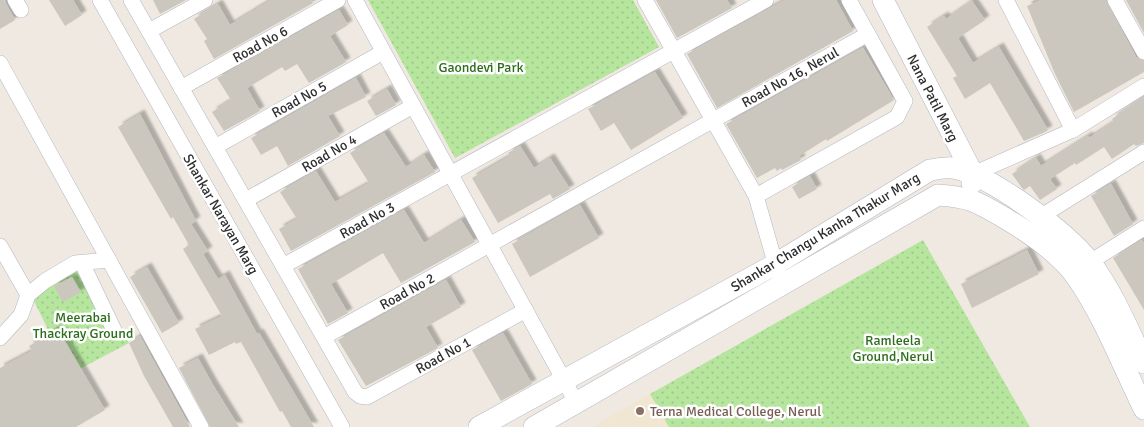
<svg xmlns="http://www.w3.org/2000/svg" width="1144" height="427" font-family="Signika,sans-serif">
<style>
.education{fill:#f0e6d1}
.green{fill:url(#green-dots)}
.building{fill:#cbc7bf;filter:url(#shadow)}
.lines{fill:none;stroke-linecap:round;stroke-linejoin:round}
.street-casing{stroke:#b4b7c1;stroke-width:16}
.secondary-casing{stroke:#b4b7c1;stroke-width:22}
.street{stroke:#fff;stroke-width:15}
.secondary{stroke:#fff;stroke-width:21}
.education-dot{fill:#8d6e63;stroke:#fff;stroke-width:2}
.labels{text-anchor:middle;stroke-width:5;stroke-linejoin:round;paint-order:stroke}
.street-label{font-size:14px;fill:#2e2e2e;stroke:#fff}
.park-label{font-size:14px;fill:#2c6e1b;stroke:#fff}
.education-label{font-size:14px;fill:#785e54;stroke:#fff;text-anchor:start}
</style>
<defs>
<pattern id="green-dots" width="8" height="8" patternUnits="userSpaceOnUse" patternTransform="scale(1.25)"><rect width="8" height="8" fill="#b6e59e"/><path d="M2 2h.1M6 6h.1" fill="none" stroke="#9dc588" stroke-width="1.8" stroke-linecap="round"/></pattern>
<filter id="shadow"><feDropShadow dx="4.5" dy="-4.5" stdDeviation="1" flood-color="#0004"/></filter>
</defs>
<rect width="100%" height="100%" fill="#efe9e1"/>
<path class="education" d="M650 394 669 427H592Z"/>
<g class="green">
<path d="M368 0H633L659 47 455 158Z"/>
<path d="M923 240 1030 427H669L650 394Z"/>
<path d="M87 265 129 343 70 374 32 297Z"/>
</g>
<g class="building">
<path d="M0 0H4L15 20 0 29Z"/>
<path d="M49 0H73L82 15 65 26Z"/>
<path d="M153 0H186L160 14Z"/>
<path d="M271 0H311L313 3 214 59 204 41 207 39 194 19 218 4 230 25Z"/>
<path d="M656 0H727L732 8 677 38Z"/>
<path d="M785 0H836L853 31 717 108 687 54Z"/>
<path d="M1041 0H1106L1136 57 1144 61V72L1074 112 1055 74 1027 6Z"/>
<path d="M1126 0H1144V33Z"/>
<path d="M972 1 985 20 958 38 973 63 999 47 1048 130 1045 132 1024 141 990 83 965 99 953 78 957 76 927 27 944 16 946 19Z"/>
<path d="M339 10 348 25 330 36 346 62 309 83 297 64 285 71 282 67 247 88 260 111 224 131 212 112 231 100 217 78Z"/>
<path d="M863 48 894 100 827 141 826 139 799 156 801 160 782 170 781 168 777 171 775 168 757 178 726 124Z"/>
<path d="M655 72 683 118 631 150 614 123 601 131 588 109Z"/>
<path d="M356 78 366 97 328 116 340 136 288 166 277 146 261 155 251 138Z"/>
<path d="M387 89 396 105 376 116 367 101Z"/>
<path d="M1144 97V143L1136 146 1134 144 1112 159 1104 147 1076 165 1075 163 1050 179 1057 189 1040 200 1030 186 1024 190 1022 188 1012 174 1036 158 1041 166 1088 136 1089 138 1114 122 1112 119Z"/>
<path d="M140 114 196 221 191 224 208 251 203 254 218 279 225 275 257 334 259 333 314 427H291L282 411 280 412 241 342 236 344 235 342 209 355 195 329 222 316 183 249 189 245 173 217 171 219 118 127Z"/>
<path d="M384 133 406 167 424 155 435 172 291 251 279 229 297 219 280 192 316 171 335 202 369 183 350 153Z"/>
<path d="M520 146 534 168 550 158 570 189 553 199 550 194 498 223 472 178 510 156 508 153Z"/>
<path d="M810 176 817 189 799 199 792 187Z"/>
<path d="M1111 184 1133 224 1114 236 1091 196Z"/>
<path d="M580 205 599 238 530 277 512 244Z"/>
<path d="M404 210 424 243 461 220 475 242 401 283 383 253 331 284 348 313 328 324 298 269Z"/>
<path d="M1142 240 1144 243V310L1113 258Z"/>
<path d="M1027 250 1039 274 972 308 961 284Z"/>
<path d="M147 267 179 323 162 333 130 277Z"/>
<path d="M72 277 81 292 63 302 54 286Z"/>
<path d="M446 280 461 307 426 327 438 348 366 386 338 340Z"/>
<path d="M58 329 105 410 76 427H0V368L32 351 29 346Z"/>
<path d="M503 333 532 384 501 401 472 350Z"/>
<path d="M140 336 190 427H173L144 376 129 343Z"/>
<path d="M198 358 213 385 239 427H210L179 368Z"/>
</g>
<g class="lines">
<defs>
<g id="street">
<path d="M15 0 21 10"/>
<path d="M100 0 342 427"/>
<path d="M131 0 355 392 360 396 367 397 526 310"/>
<path d="M355 0 577 404"/>
<path d="M645 0 756 196 778 273"/>
<path d="M1006 0 1073 130"/>
<path d="M1115 0 1144 52"/>
<path d="M149 31 205 0"/>
<path d="M0 63 201 427"/>
<path d="M181 88 338 0"/>
<path d="M215 147 383 52"/>
<path d="M973 174 1073 130 1144 86"/>
<path d="M756 196 897 117 905 101 849 0"/>
<path d="M246 200 413 106"/>
<path d="M1040 217 1144 152"/>
<path d="M0 246 28 295"/>
<path d="M1090 262 1144 228"/>
<path d="M82 263 114 330"/>
<path d="M283 266 766 0"/>
<path d="M324 337 868 34"/>
<path d="M0 338 21 315 28 295 45 281 75 263 109 260"/>
</g>
<g id="secondary">
<path d="M883 0 973 174 972 183"/>
<path d="M479 427 774 265 930 170C937 169 946 167 953 168 991 175 1065 231 1090 262 1113 292 1128 329 1144 363"/>
<path d="M534 427 938 195C972 197 979 203 1008 220 1033 235 1061 254 1078 279 1105 319 1123 366 1144 409"/>
</g>
</defs>
<use href="#street" class="street-casing"/>
<use href="#secondary" class="secondary-casing"/>
<use href="#street" class="street"/>
<use href="#secondary" class="secondary"/>
</g>
<circle class="education-dot" cx="640" cy="411" r="5"/>
<g class="labels">
<g class="street-label">
<text transform="translate(260 44) rotate(-29)" y="5">Road No 6</text>
<text transform="translate(790 77) rotate(-29)" y="5">Road No 16, Nerul</text>
<text transform="translate(933 98) rotate(63)" y="5">Nana Patil Marg</text>
<text transform="translate(299 99) rotate(-29)" y="5">Road No 5</text>
<text transform="translate(329 153) rotate(-30)" y="5">Road No 4</text>
<text transform="translate(221 214) rotate(60)" y="5">Shankar Narayan Marg</text>
<text transform="translate(367 220) rotate(-29)" y="5">Road No 3</text>
<text transform="translate(825 232) rotate(-31)" y="5">Shankar Changu Kanha Thakur Marg</text>
<text transform="translate(407 291) rotate(-29)" y="5">Road No 2</text>
<text transform="translate(443 355) rotate(-29)" y="5">Road No 1</text>
</g>
<g class="park-label">
<text x="481" y="72">Gaondevi Park</text>
<text x="83" y="322">Meerabai<tspan x="83" dy="16">Thackray Ground</tspan></text>
<text x="893" y="345">Ramleela<tspan x="893" dy="16">Ground,Nerul</tspan></text>
</g>
<g class="education-label">
<text x="650" y="416">Terna Medical College, Nerul</text>
</g>
</g>
</svg>
